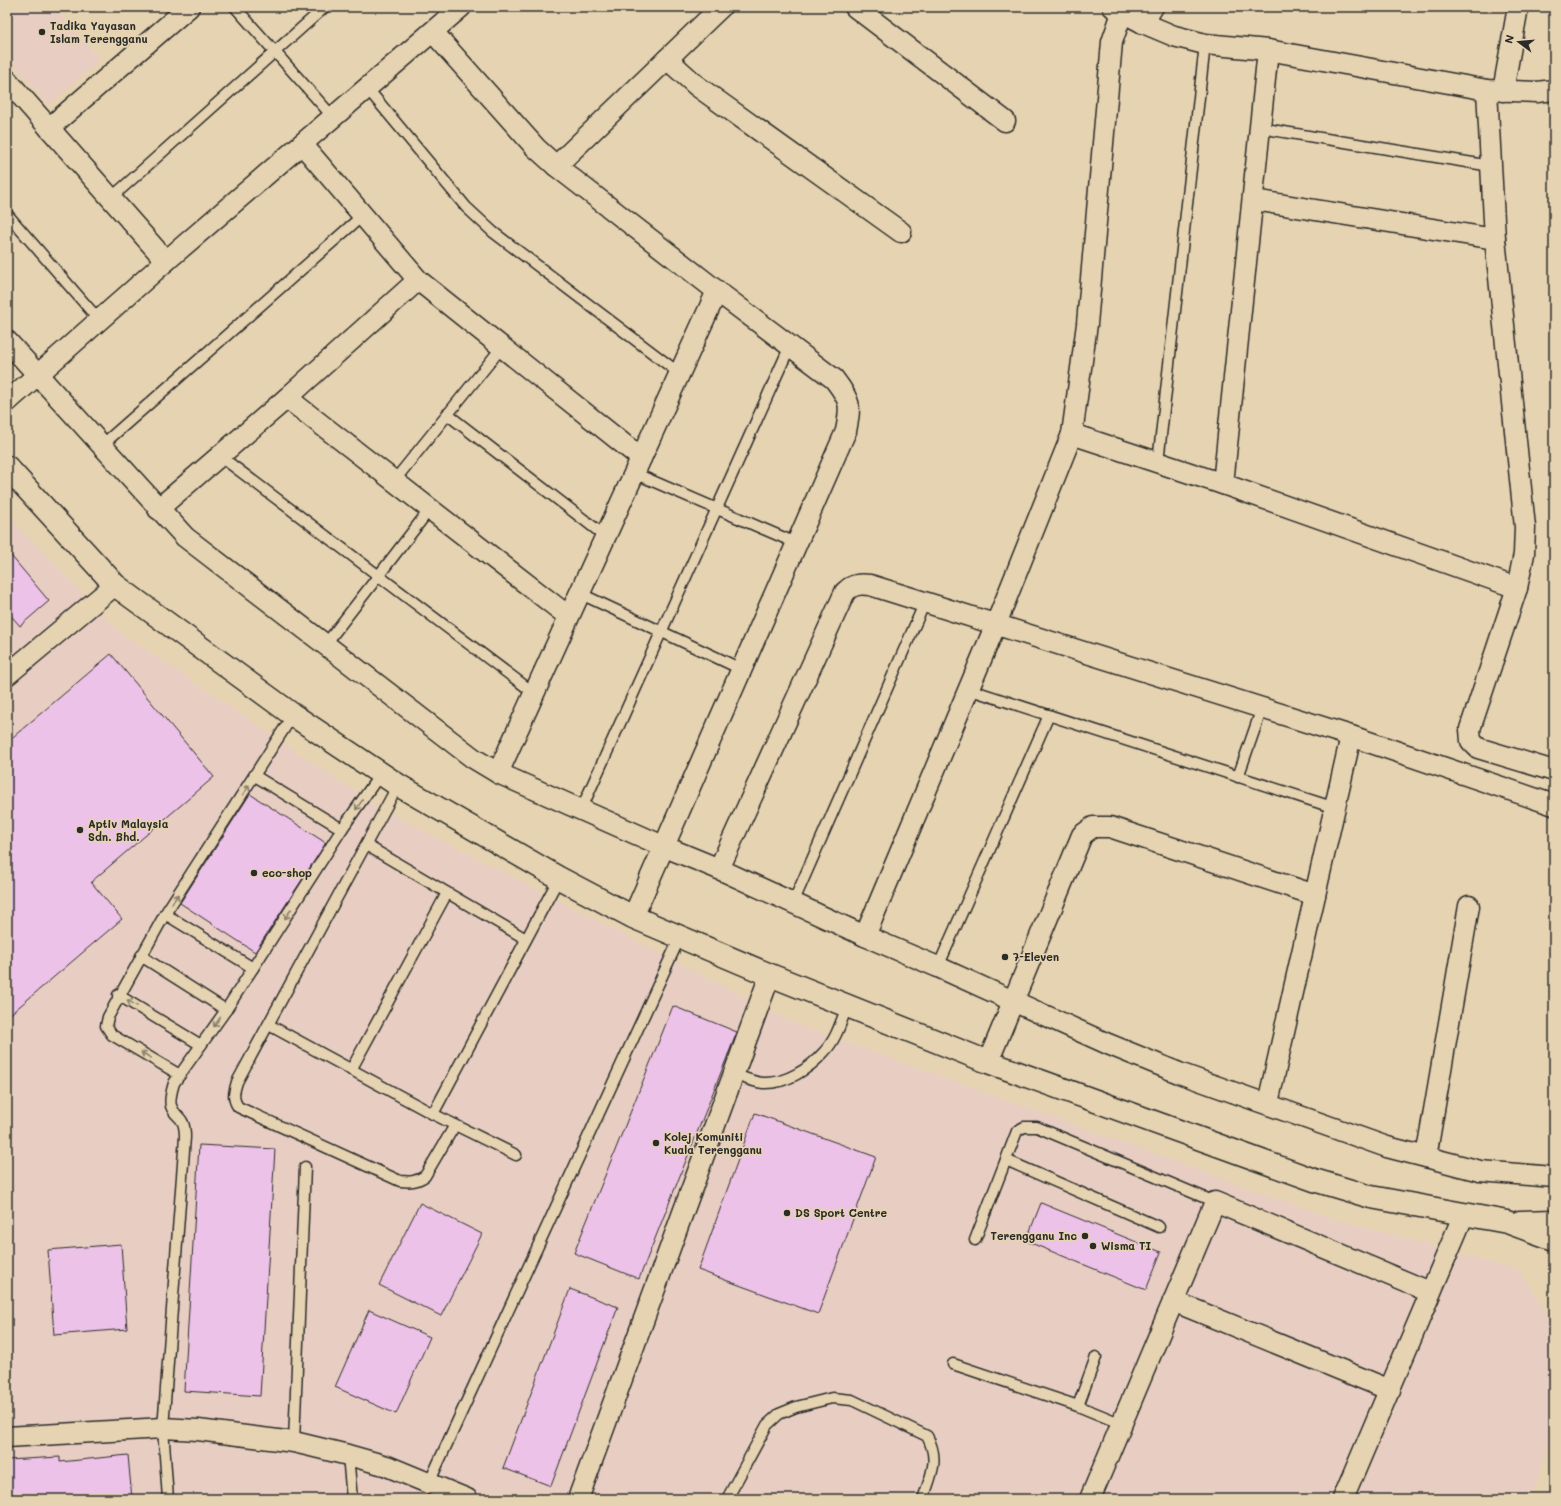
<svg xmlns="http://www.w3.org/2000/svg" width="1561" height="1506" font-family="Mali,sans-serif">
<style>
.built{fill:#e8cec2}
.building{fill:#edc2e8;stroke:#2b2b2b}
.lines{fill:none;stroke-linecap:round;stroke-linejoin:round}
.service-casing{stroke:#2b2b2b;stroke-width:13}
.minor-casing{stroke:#2b2b2b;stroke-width:23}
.tertiary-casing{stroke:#2b2b2b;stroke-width:25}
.service{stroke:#e6d3b1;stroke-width:10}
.minor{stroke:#e6d3b1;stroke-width:20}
.tertiary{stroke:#e6d3b1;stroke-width:22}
.oneway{stroke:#887f6e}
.poi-dot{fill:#2b2b2b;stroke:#e6d3b1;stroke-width:1.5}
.labels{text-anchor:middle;stroke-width:3.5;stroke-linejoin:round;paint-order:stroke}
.poi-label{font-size:11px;font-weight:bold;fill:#2b2b2b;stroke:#e6d3b1;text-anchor:start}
</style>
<rect width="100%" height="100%" fill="#e6d3b1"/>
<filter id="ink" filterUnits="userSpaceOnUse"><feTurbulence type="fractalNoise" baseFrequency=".025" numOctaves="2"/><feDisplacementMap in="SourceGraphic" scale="8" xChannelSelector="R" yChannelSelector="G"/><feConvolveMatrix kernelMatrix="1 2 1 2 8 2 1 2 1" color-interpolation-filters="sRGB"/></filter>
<g filter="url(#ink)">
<g class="built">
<path d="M7 7H55L100 60 49 105 7 57Z"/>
<path d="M7 515 119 631 375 805 794 1023 1329 1217 1520 1271 1554 1325V1425L1531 1499H7Z"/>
</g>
<g class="building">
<path d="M7 551 49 601 20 626 7 611Z"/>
<path d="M111 654 214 777 91 882 122 919 7 1017V742Z"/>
<path d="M250 794 326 843 255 952 180 903Z"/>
<path d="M673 1006 737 1032 639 1279 574 1253Z"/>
<path d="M755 1113 876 1157 818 1314 698 1270Z"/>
<path d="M199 1145 275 1149 260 1396 184 1391Z"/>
<path d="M420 1203 482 1234 441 1316 379 1285Z"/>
<path d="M1041 1203 1161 1252 1146 1290 1026 1241Z"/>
<path d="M121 1244 127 1329 54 1335 48 1250Z"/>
<path d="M570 1289 618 1307 551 1486 503 1468Z"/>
<path d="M369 1310 430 1337 396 1414 335 1387Z"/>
<path d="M128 1455 132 1499H7V1460L60 1457V1462Z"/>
</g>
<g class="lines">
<defs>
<g id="service">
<path d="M235 7 333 117"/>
<path d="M367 88 466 207 493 232 679 373"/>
<path d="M1260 128 1491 166"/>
<path d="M111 198 325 7"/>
<path d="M7 214 99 320"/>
<path d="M447 414 605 536"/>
<path d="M101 446 362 216"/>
<path d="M220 456 534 693"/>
<path d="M1158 462 1205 44"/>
<path d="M634 473 796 543"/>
<path d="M394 481 502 347"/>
<path d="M579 593 741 669"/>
<path d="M325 645 430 509"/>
<path d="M968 689 1335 808"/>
<path d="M255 776 342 829"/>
<path d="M1238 777 1262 708"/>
<path d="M398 785 237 1082C234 1092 232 1098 238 1107L400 1181C410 1182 416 1182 425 1176L455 1125"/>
<path d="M581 810 790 346"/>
<path d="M366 845 526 939"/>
<path d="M793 903 925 602"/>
<path d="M165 914 253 968"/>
<path d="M141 956 226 1010"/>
<path d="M938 967 1049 715"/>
<path d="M118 995 201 1045"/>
<path d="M269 1025 433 1114 516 1155"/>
<path d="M351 1070 447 893"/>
<path d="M733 1074C742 1077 753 1082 763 1083 786 1084 809 1069 824 1052 836 1040 841 1022 847 1006"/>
<path d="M180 1075 112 1035 106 1026 108 1017 165 914 293 715"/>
<path d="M433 1114 559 878"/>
<path d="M1006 1160 1159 1227"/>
<path d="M975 1240 1017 1131 1024 1127H1037L1215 1202"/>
<path d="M953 1364 1078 1406 1122 1424"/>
<path d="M1078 1406 1096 1357"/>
<path d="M294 1442 305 1167"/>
<path d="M348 1455 352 1499"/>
<path d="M429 1483 680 937"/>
<path d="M168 1499 163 1428 185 1137C185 1114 176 1120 171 1106 169 1099 172 1090 174 1083L226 1010 342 829 381 773"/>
<path d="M727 1499 767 1425 779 1414 796 1407 832 1398 852 1400 927 1436C940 1460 931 1475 923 1499"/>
</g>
<g id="minor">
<path d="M855 7 1005 121"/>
<path d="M1113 7 1143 23 1174 36 1205 44 1268 50 1487 90 1537 92 1554 90"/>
<path d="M1122 13 1112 42 1087 324 1072 434 1223 484 1517 588"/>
<path d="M1143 23 1153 7"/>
<path d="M433 32 536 148 556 166 717 291 834 379C851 401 851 405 846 431L633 917"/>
<path d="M667 59 697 86 901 232"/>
<path d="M7 80 166 261"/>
<path d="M1487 90 1495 239"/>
<path d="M1503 91 1518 7"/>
<path d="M49 128 189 7"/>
<path d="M302 144 418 280 641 458"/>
<path d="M556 166 721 7"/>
<path d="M1254 200 1495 239 1525 527 1524 554 1517 588 1470 729 1471 741 1478 748 1554 771"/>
<path d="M7 341 185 537 473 758 498 773 663 846 719 869 865 936 938 967 1108 1044 1179 1073 1387 1147 1426 1157 1480 1171 1554 1177"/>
<path d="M287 398 568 616"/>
<path d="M7 402 166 261 461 7"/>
<path d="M1223 484 1268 50"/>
<path d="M158 509 287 398 418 280"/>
<path d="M7 675 115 585"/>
<path d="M498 773 717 291"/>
<path d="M719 869 845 592C853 584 859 584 870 585L1351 736 1554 805"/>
<path d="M865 936 996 624 1072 434"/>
<path d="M988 1062 1082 835 1093 827H1110L1315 895"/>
<path d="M1268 1103 1351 736"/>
<path d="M1426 1157 1469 906"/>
<path d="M1173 1301 1390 1390"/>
<path d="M7 1437 163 1428 198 1430 294 1442 348 1455 387 1466 467 1499"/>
<path d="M578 1499 770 975"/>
<path d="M1090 1499 1215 1202 1430 1292"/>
<path d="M1343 1499 1464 1214"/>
</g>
<g id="tertiary">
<path d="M7 467 115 585 293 715 398 785 559 878 633 917 770 975 988 1062 1314 1180 1371 1197 1507 1222 1554 1239"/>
<path d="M1520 1222 1554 1221"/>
</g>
</defs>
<use href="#service" class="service-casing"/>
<use href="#minor" class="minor-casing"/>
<use href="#tertiary" class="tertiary-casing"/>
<use href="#service" class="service"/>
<use href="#minor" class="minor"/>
<use href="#tertiary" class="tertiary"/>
</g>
<defs><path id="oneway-shaft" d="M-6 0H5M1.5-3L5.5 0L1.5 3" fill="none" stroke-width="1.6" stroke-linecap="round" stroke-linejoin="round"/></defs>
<g class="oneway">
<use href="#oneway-shaft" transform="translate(246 790) rotate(-57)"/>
<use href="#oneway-shaft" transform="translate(359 805) rotate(125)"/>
<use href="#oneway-shaft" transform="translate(175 899) rotate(-57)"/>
<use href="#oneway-shaft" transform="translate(288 914) rotate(123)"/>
<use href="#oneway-shaft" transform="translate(132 1003) rotate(-149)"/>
<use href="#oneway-shaft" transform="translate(217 1022) rotate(125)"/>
<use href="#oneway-shaft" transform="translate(146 1055) rotate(-150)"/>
</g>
</g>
<g class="poi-dot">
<circle cx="42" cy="32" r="4"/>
<circle cx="80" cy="830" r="4"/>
<circle cx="254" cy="873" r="4"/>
<circle cx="1005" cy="957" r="4"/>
<circle cx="656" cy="1143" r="4"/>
<circle cx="787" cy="1213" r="4"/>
<circle cx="1085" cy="1236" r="4"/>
<circle cx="1093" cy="1246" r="4"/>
</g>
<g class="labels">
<g class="poi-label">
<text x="50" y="30">Tadika Yayasan<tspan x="50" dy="13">Islam Terengganu</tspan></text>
<text x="88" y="828">Aptiv Malaysia<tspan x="88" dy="13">Sdn. Bhd.</tspan></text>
<text x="262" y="877">eco-shop</text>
<text x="1013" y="961">7-Eleven</text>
<text x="664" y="1141">Kolej Komuniti<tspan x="664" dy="13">Kuala Terengganu</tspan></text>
<text x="795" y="1217">DS Sport Centre</text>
<text x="1077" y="1240" text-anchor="end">Terengganu Inc</text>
<text x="1101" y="1250">Wisma TI</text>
</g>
</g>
<rect width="1561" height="1506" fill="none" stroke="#e6d3b1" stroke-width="24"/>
<rect x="12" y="12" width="1537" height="1482" fill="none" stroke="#2b2b2b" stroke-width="1.5" filter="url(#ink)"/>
<g transform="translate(1519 42) rotate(286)" stroke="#e6d3b1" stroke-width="3" paint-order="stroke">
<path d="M0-3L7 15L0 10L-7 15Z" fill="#2b2b2b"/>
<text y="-6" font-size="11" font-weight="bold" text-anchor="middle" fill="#2b2b2b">N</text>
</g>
</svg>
